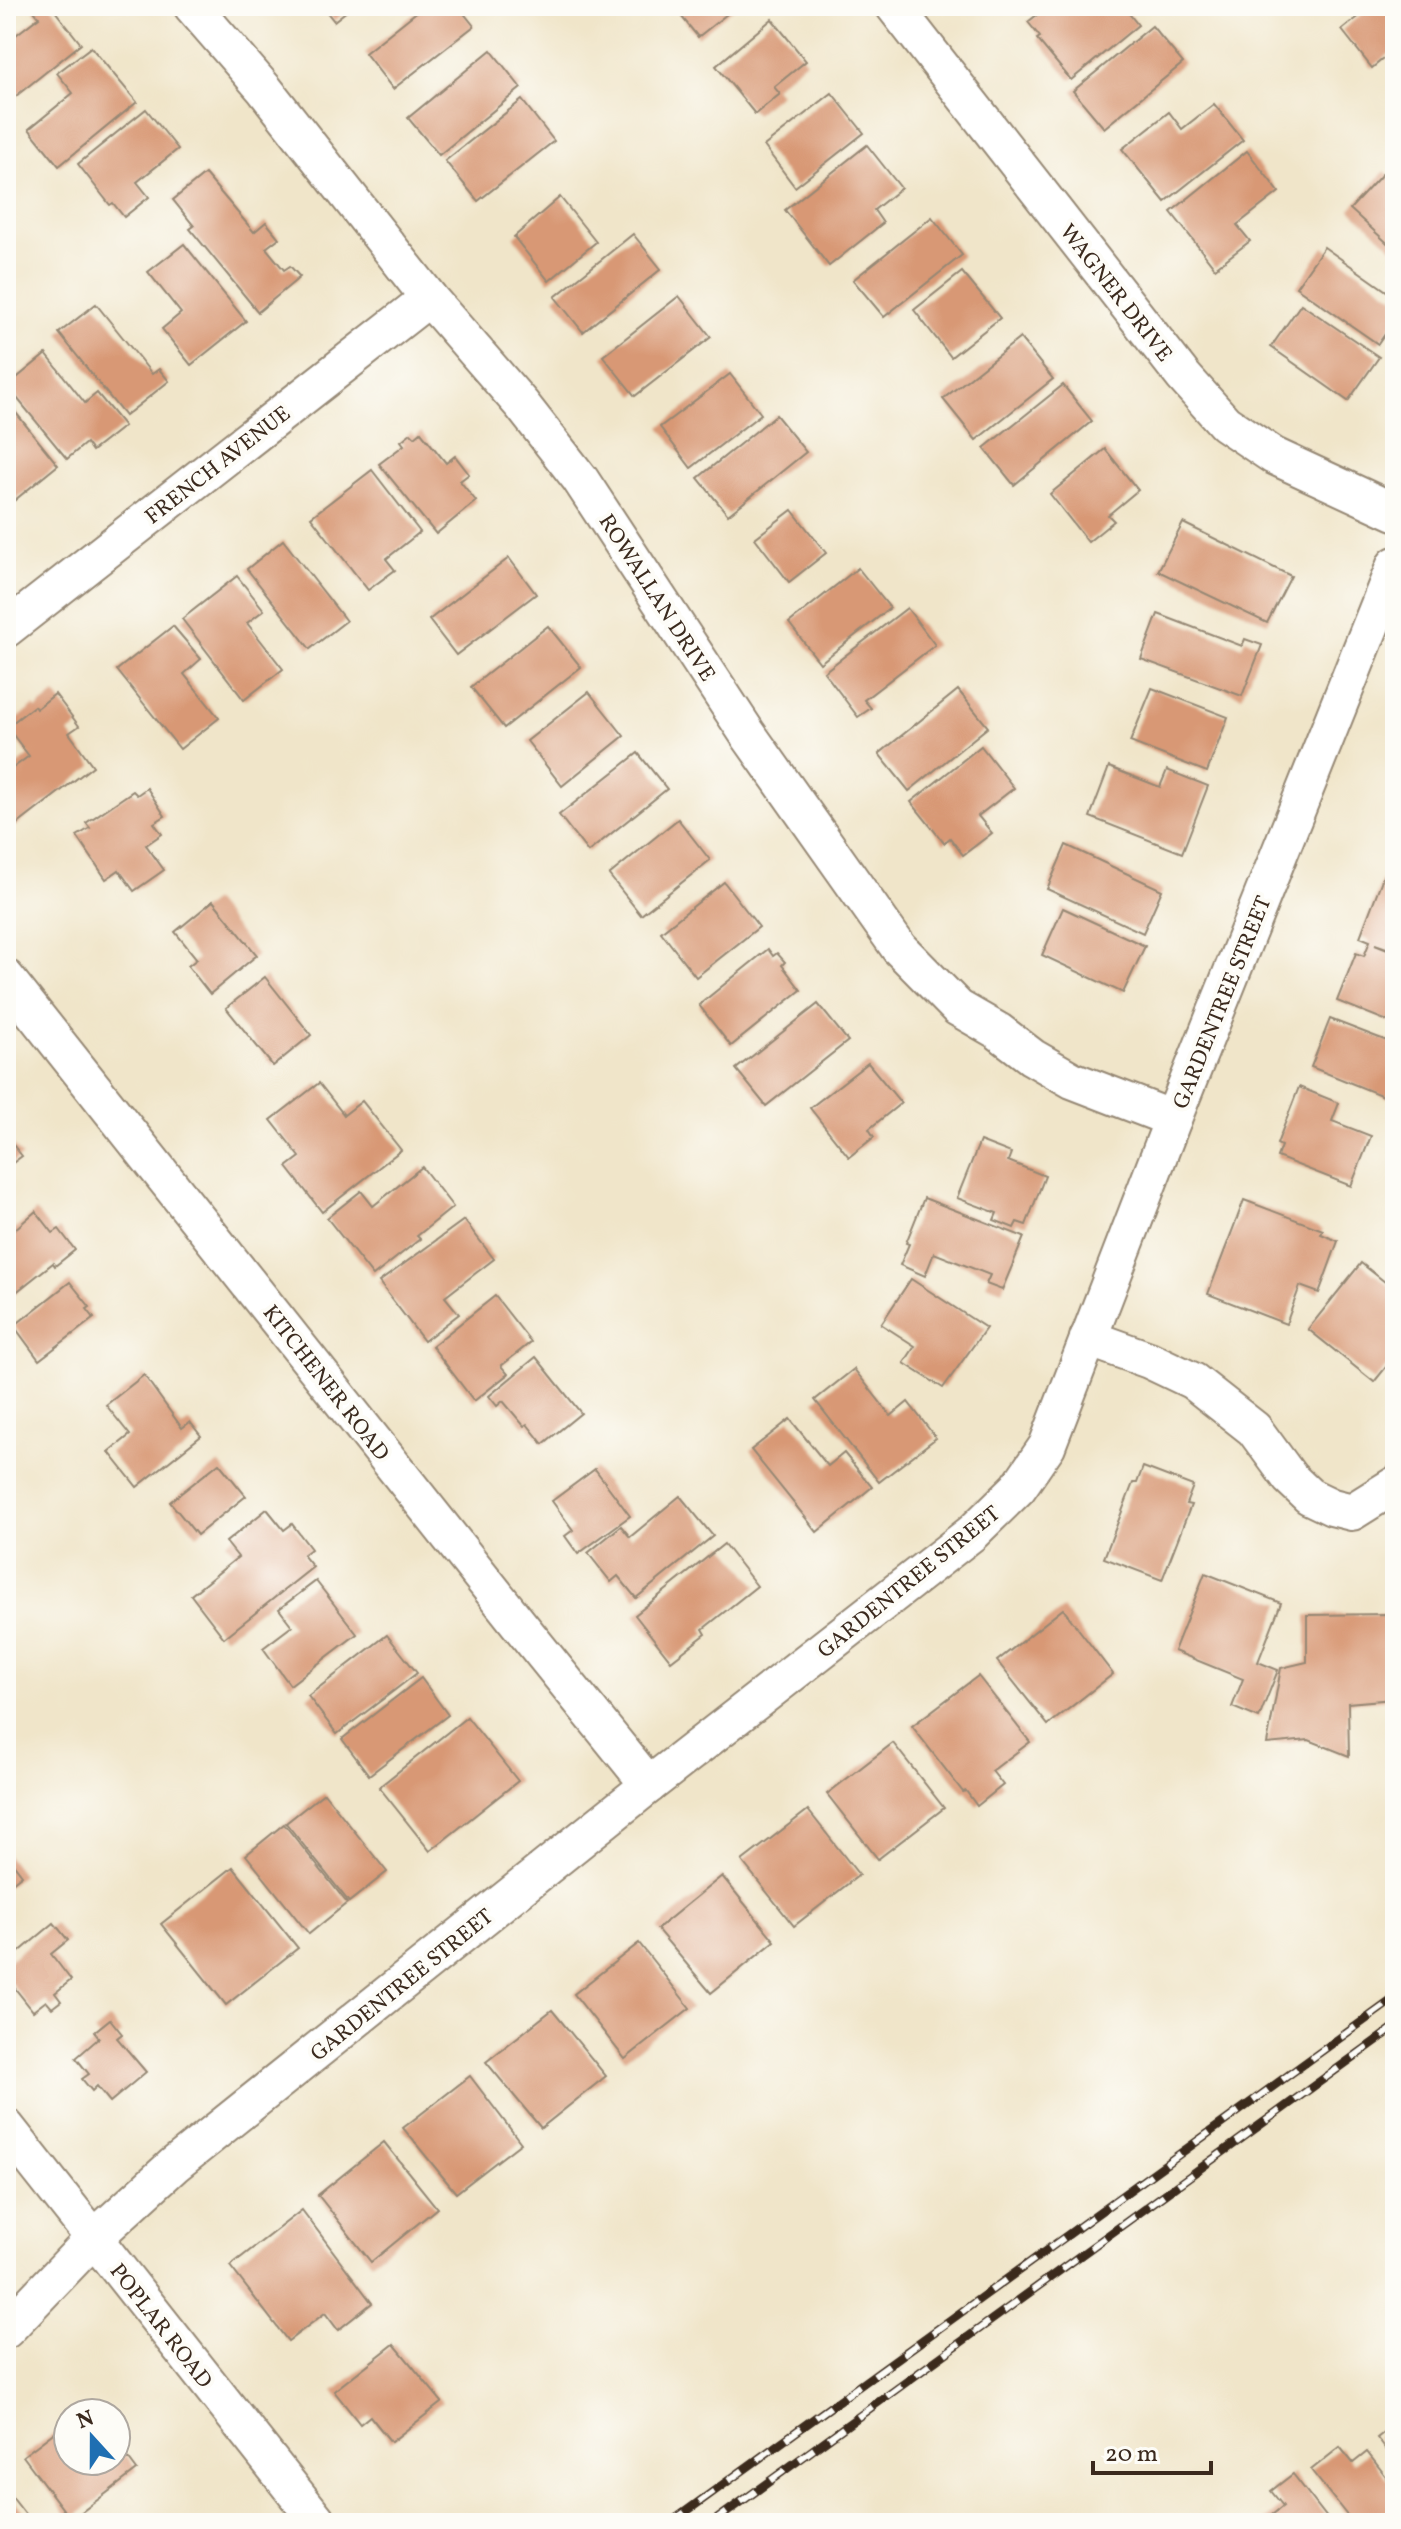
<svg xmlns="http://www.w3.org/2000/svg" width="1401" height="2529" font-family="Vollkorn,serif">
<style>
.building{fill:#d89875}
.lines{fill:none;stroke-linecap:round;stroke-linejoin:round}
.minor-casing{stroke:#968874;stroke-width:40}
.minor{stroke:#fff;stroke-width:36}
.rail-casing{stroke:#3b2a1e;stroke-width:9}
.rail{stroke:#fdfcf7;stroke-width:6;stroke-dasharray:18;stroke-linecap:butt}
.labels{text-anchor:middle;stroke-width:8;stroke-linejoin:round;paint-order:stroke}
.street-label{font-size:22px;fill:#3b2a1e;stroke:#fdfcf7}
</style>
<rect width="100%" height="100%" fill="#fdfcf7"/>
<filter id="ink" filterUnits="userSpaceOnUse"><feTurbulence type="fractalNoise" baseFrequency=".0125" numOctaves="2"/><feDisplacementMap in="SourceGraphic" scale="16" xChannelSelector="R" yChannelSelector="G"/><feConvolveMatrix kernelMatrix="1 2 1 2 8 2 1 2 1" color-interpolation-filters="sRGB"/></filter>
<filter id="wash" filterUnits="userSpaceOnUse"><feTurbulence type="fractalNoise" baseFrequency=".006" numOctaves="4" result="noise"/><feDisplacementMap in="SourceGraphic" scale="32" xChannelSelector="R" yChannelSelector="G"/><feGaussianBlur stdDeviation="1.8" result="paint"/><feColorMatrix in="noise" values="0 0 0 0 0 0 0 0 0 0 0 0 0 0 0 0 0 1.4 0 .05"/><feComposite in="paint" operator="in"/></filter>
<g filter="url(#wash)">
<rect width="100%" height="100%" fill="#f0e5c9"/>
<g id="blocks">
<g class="building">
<path d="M40 6H51L81 44 6 104V32L12 38 39 17 34 11Z"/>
<path d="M322 6H353L334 21Z"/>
<path d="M424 6H458L474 26 393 89 365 53Z"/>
<path d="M673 6H737L698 37Z"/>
<path d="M1048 6H1066L1070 12 1077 6H1123L1138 25 1071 80 1037 39 1040 37 1028 22Z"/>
<path d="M1372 6H1395V49L1372 68 1342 30Z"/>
<path d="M772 19 806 61 774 87 780 94 755 114 716 66Z"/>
<path d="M1152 26 1183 63 1104 128 1073 91Z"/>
<path d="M91 47 137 102 59 166 29 129 73 93 57 73Z"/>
<path d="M491 50 521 88 439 155 408 118Z"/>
<path d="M832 93 864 133 795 187 764 146Z"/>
<path d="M522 100 554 141 478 201 445 161Z"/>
<path d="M1214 104 1243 140 1165 202 1122 149 1169 112 1182 129Z"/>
<path d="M146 109 178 149 137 182 149 197 124 217 113 203 110 205 78 164Z"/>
<path d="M867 145 901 188 874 210 883 223 829 266 785 210Z"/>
<path d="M1247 151 1279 192 1237 225 1250 241 1215 268 1171 212Z"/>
<path d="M1385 171 1395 181V250L1350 209Z"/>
<path d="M205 174 254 232 266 222 279 238 266 248 284 270 290 266 300 277 258 312 190 229 194 226 173 200Z"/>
<path d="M560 197 596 242 549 281 514 237Z"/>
<path d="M932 217 962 255 884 317 853 280Z"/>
<path d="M633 234 661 269 583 332 555 297Z"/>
<path d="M184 244 246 321 191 365 162 329 181 313 148 272Z"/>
<path d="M1324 247 1395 297V320L1378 344 1296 287Z"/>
<path d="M962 272 1000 318 951 357 914 310Z"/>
<path d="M679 296 711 337 635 396 603 356Z"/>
<path d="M96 304 152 374 159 369 169 381 125 416 59 333Z"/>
<path d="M1301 304 1379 357 1348 401 1271 347Z"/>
<path d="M1020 338 1053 379 976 440 943 399Z"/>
<path d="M46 354 85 403 97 393 124 426 92 451 86 443 67 459 7 386Z"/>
<path d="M730 374 761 414 691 468 660 427Z"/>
<path d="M1063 385 1092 421 1014 485 984 448Z"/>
<path d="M12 408 58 465 10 504 6 499V413Z"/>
<path d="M776 415 806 452 728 515 698 478Z"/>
<path d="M421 432 446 463 455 456 469 474 460 481 476 501 436 534 379 464 404 445 401 441 411 433 415 437Z"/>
<path d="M1105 449 1138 490 1108 515 1114 521 1088 542 1050 494Z"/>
<path d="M372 470 420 532 386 559 395 570 368 590 311 517Z"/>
<path d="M792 510 826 553 789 582 755 538Z"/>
<path d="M1183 523 1291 576 1267 623 1158 571Z"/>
<path d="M283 540 346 621 310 649 247 569Z"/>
<path d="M509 558 536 594 456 655 429 620Z"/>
<path d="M858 568 890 608 820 663 789 623Z"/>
<path d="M237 576 264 610 247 623 283 669 244 700 182 619Z"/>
<path d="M907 608 935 645 864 700 871 708 858 717 824 672Z"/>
<path d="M1158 614 1242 646 1245 639 1262 645 1242 696 1141 659Z"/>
<path d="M173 626 201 659 184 674 219 718 180 749 117 670Z"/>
<path d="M548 626 581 667 504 728 471 687Z"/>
<path d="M1152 688 1228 717 1207 772 1130 742Z"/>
<path d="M958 690 988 727 909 791 879 754Z"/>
<path d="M589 692 624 736 562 786 527 741Z"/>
<path d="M55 694 79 726 69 733 93 766 14 827 6 816V773L29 756 7 727 34 706 36 709Z"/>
<path d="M981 746 1014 788 978 816 992 833 963 855 950 838 944 843 911 802Z"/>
<path d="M638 753 667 789 588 852 559 815Z"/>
<path d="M1109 767 1160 787 1167 770 1208 786 1182 853 1090 817Z"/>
<path d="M147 788 165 816 154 823 162 834 146 845 164 870 134 891 119 870 106 879 77 836 90 828 86 823 133 791 137 795Z"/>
<path d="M678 819 710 860 641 915 609 875Z"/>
<path d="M1066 845 1162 890 1143 933 1047 889Z"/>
<path d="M1386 869 1395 873V951L1375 944 1395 952V1024L1337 1001 1356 953 1364 956 1370 941 1360 937Z"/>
<path d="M724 882 759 927 696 977 661 932Z"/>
<path d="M213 901 257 955 210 994 188 966 197 959 175 932Z"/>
<path d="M1063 908 1145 946 1123 993 1042 955Z"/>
<path d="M768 949 773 956 777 953 785 962 782 965 801 990 731 1046 699 1005Z"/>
<path d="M265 977 311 1035 273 1066 226 1008Z"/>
<path d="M818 1004 848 1041 766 1106 736 1069Z"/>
<path d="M1330 1019 1395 1044V1081L1388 1098 1311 1067Z"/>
<path d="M868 1063 901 1103 869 1129 874 1137 849 1157 810 1108Z"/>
<path d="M319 1083 344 1115 362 1101 401 1150 322 1212 287 1167 300 1157 271 1120Z"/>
<path d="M1299 1087 1339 1103 1332 1121 1371 1136 1351 1186 1277 1157 1281 1146 1277 1144Z"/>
<path d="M6 1136 22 1156 6 1168Z"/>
<path d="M980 1141 1011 1153 1008 1161 1045 1176 1026 1225 1017 1222 1014 1228 994 1220 997 1213 957 1198Z"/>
<path d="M422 1167 453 1207 417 1236 420 1239 373 1276 327 1218 361 1191 373 1206Z"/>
<path d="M924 1198 1024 1237 1002 1290 986 1284 990 1275 934 1253 925 1276 900 1265 909 1244 906 1243Z"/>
<path d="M1244 1200 1323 1230 1321 1234 1338 1241 1319 1293 1300 1286 1286 1324 1208 1294Z"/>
<path d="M36 1211 53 1233 59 1229 75 1250 55 1266 53 1263 15 1293 6 1282V1237Z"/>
<path d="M464 1220 494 1259 445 1297 459 1314 424 1341 379 1282Z"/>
<path d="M1361 1263 1395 1290V1356L1374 1382 1308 1329Z"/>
<path d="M911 1279 986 1328 943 1388 904 1363 915 1346 881 1324Z"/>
<path d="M70 1282 90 1307 87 1309 94 1318 39 1360 14 1326Z"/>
<path d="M495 1296 531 1342 501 1366 508 1374 474 1401 432 1346Z"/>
<path d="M536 1357 581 1413 543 1444 527 1424 524 1426 503 1401 497 1406 489 1396Z"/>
<path d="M854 1369 891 1416 908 1402 936 1438 879 1482 815 1400Z"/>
<path d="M144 1375 182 1428 190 1422 201 1436 137 1487 109 1452 130 1435 106 1405Z"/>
<path d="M790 1419 828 1466 844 1453 872 1487 817 1532 751 1450Z"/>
<path d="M219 1463 246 1496 197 1535 170 1502Z"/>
<path d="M1143 1467 1193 1486 1186 1504 1191 1505 1162 1580 1104 1558 1133 1483H1137Z"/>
<path d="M595 1469 630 1516 578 1554 565 1536 573 1530 552 1501Z"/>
<path d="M680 1496 713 1536 636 1598 618 1576 611 1582 588 1553 621 1526 630 1537Z"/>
<path d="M267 1509 284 1530 292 1524 311 1549 303 1555 313 1567 224 1638 191 1595 238 1557 226 1542Z"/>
<path d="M724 1544 757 1586 703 1629 706 1634 671 1661 635 1615Z"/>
<path d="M1205 1573 1281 1603 1258 1662 1278 1670 1259 1718 1232 1707 1243 1679 1174 1651Z"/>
<path d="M316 1581 357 1634 290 1685 263 1648 292 1626 279 1609Z"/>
<path d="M1063 1609 1113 1674 1048 1725 997 1661Z"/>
<path d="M1390 1614 1393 1699 1348 1703 1349 1756 1309 1740 1267 1744 1281 1668 1307 1662V1615Z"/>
<path d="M387 1635 417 1673 337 1734 308 1696Z"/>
<path d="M978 1676 1030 1742 992 1771 1003 1785 977 1806 966 1791 963 1792 912 1726Z"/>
<path d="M421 1678 448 1715 369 1775 342 1739Z"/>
<path d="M467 1717 518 1781 430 1851 379 1787Z"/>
<path d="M893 1743 944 1808 878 1859 827 1794Z"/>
<path d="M324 1793 387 1872 349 1902 286 1823Z"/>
<path d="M808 1810 859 1875 794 1926 742 1861Z"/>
<path d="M284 1824 347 1903 309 1934 246 1855Z"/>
<path d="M6 1854 22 1875 6 1888Z"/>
<path d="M233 1867 298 1948 226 2005 161 1924Z"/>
<path d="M722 1876 775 1941 711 1993 657 1929Z"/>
<path d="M54 1923 68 1940 51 1954 71 1980 55 1993 61 2001 52 2008 46 2001 33 2011 6 1977V1963Z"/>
<path d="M639 1943 690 2008 625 2059 574 1994Z"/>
<path d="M552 2010 606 2076 541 2128 486 2062Z"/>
<path d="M110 2019 122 2034 117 2038 146 2072 110 2102 97 2086 92 2091 82 2079 89 2074 76 2058 99 2038 94 2032Z"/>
<path d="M470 2076 521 2143 456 2193 403 2128Z"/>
<path d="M384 2142 437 2208 371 2262 318 2195Z"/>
<path d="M302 2210 372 2303 338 2330 325 2313 288 2341 230 2266Z"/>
<path d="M394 2344 442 2402 391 2442 370 2416 360 2424 334 2391Z"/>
<path d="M68 2422V2461H116V2442L137 2470 71 2520 23 2456Z"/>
<path d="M1395 2424V2461L1377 2438Z"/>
<path d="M1340 2447 1353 2463 1367 2452 1395 2488V2523H1353L1311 2470Z"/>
<path d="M1293 2474 1331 2523H1262L1283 2506 1271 2491Z"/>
<path d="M8 2492 32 2523H6V2494Z"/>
</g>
</g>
</g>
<g filter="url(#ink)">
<use href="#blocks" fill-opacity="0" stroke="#968874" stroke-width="2"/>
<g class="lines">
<defs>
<g id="minor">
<path d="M192 6 265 90 429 298 522 405 580 479 747 733 899 948 958 1008 998 1031 1032 1057 1072 1080 1173 1119"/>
<path d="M894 6 1183 376 1225 423 1274 456 1395 512"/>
<path d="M6 629 429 298"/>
<path d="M6 978 518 1623 649 1785"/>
<path d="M1088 1338 1149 1360 1193 1381 1254 1429 1290 1478 1309 1496 1332 1507 1352 1512 1395 1485"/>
<path d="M6 2127 319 2523"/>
<path d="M6 2330 94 2238 174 2165 649 1785 972 1533 1018 1488 1047 1446 1173 1119 1395 565"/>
</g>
</defs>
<use href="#minor" class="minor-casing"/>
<use href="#minor" class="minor"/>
<defs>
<g id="rail">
<path d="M670 2523 1395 1998"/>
<path d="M712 2523 1395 2027"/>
</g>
</defs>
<use href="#rail" class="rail-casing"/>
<use href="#rail" class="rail"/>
</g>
</g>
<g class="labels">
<g class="street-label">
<text transform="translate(1117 292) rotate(52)" y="8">WAGNER DRIVE</text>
<text transform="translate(217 464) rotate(-38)" y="8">FRENCH AVENUE</text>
<text transform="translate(658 597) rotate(57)" y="8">ROWALLAN DRIVE</text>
<text transform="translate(1221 1002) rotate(-68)" y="8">GARDENTREE STREET</text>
<text transform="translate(327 1382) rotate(52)" y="8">KITCHENER ROAD</text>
<text transform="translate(908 1581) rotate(-39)" y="8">GARDENTREE STREET</text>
<text transform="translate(401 1984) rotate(-39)" y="8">GARDENTREE STREET</text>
<text transform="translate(162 2325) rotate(52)" y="8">POPLAR ROAD</text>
</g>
</g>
<rect width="1401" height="2529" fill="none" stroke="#fdfcf7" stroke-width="32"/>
<g transform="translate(92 2437) rotate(339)"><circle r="38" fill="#fdfcf7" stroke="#afa8a0" stroke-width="2"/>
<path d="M0-6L14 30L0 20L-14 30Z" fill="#1f6fb2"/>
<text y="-12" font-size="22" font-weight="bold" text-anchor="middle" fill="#3b2a1e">N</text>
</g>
<path d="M1093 2461v12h118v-12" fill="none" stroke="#3b2a1e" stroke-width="4"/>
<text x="1105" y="2461" font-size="24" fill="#3b2a1e" stroke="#fdfcf7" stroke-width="6" paint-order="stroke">20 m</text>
</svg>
